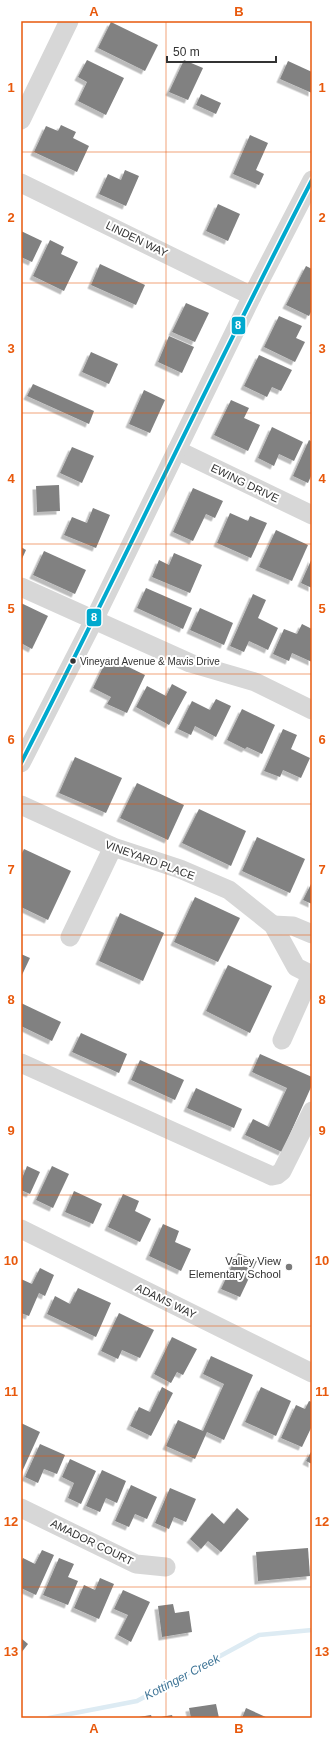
<svg xmlns="http://www.w3.org/2000/svg" width="333" height="1739" font-family="Arial,sans-serif">
<style>
.lines{fill:none;stroke-linecap:round;stroke-linejoin:round}
.stream{stroke:#ddebf3;stroke-width:4.5}
.building{fill:#818181;filter:url(#shadow)}
.minor{stroke:#d7d7d7;stroke-width:19}
.bus-1-casing{stroke:#fff;stroke-width:7}
.bus-1{stroke:#00a9ce;stroke-width:4}
.grid{fill:none;stroke:#e8590c;stroke-width:1;stroke-opacity:0.55}
.bus-dot{fill:#333;stroke:#fff;stroke-width:1.5}
.poi-dot{fill:#7a7a7a;stroke:#fff;stroke-width:1.5}
.labels{text-anchor:middle;stroke-width:4;stroke-linejoin:round;paint-order:stroke}
.bus-label{font-size:10px;fill:#333;stroke:#fff;text-anchor:start}
.street-label{font-size:11px;fill:#333;stroke:#fff}
.poi-label{font-size:11px;fill:#333;stroke:#fff;text-anchor:end}
.water-label{font-size:12px;font-style:italic;fill:#3f7597;stroke:#fff}
.line-badge{stroke:#fff;stroke-width:1.5}
.badge-label{font-size:11px;text-anchor:middle;font-weight:bold;fill:#fff}
.neatline{fill:none;stroke:#e8590c;stroke-width:1.5}
.grid-label{font-size:13px;text-anchor:middle;font-weight:bold;fill:#e8590c}
</style>
<defs>
<filter id="shadow"><feDropShadow dx="-3.5" dy="3.5" stdDeviation="0" flood-color="#0004"/></filter>
</defs>
<rect width="100%" height="100%" fill="#fff"/>
<g class="lines">
<path class="stream" d="M49 1718 137 1701 259 1635 312 1630"/>
</g>
<g class="building">
<path d="M111 22 158 45 145 71 98 48Z"/>
<path d="M87 60 124 78 106 115 78 101 87 82 78 77Z"/>
<path d="M184 60 203 68 188 100 169 92Z"/>
<path d="M288 61 312 72V93L280 79Z"/>
<path d="M201 94 221 103 216 114 196 105Z"/>
<path d="M61 125 76 132 73 138 89 146 77 172 34 152 46 126 58 131Z"/>
<path d="M250 135 268 143 256 170 264 174 259 185 233 174Z"/>
<path d="M125 170 139 176 126 206 99 194 108 174 121 180Z"/>
<path d="M218 204 240 214 228 241 206 231Z"/>
<path d="M21 231 42 241 32 262 21 257Z"/>
<path d="M50 240 64 247 61 254 78 262 64 291 33 276Z"/>
<path d="M100 264 145 285 136 305 91 285Z"/>
<path d="M306 266 312 269V310L309 316 286 305Z"/>
<path d="M186 303 209 313 195 342 172 332Z"/>
<path d="M279 316 302 326 296 338 305 342 295 362 264 347Z"/>
<path d="M169 336 194 347 182 373 158 362Z"/>
<path d="M91 352 118 364 109 384 82 372Z"/>
<path d="M259 355 292 370 281 391 272 387 267 397 244 386Z"/>
<path d="M33 384 94 411 89 424 27 396Z"/>
<path d="M144 390 165 400 150 433 129 424Z"/>
<path d="M231 400 249 408 244 418 260 425 248 451 214 435Z"/>
<path d="M272 427 303 442 294 461 279 454 274 466 258 458Z"/>
<path d="M309 440 312 442V474L308 483 293 476Z"/>
<path d="M72 447 94 456 82 483 60 473Z"/>
<path d="M59 485 60 511 37 512 36 486Z"/>
<path d="M193 488 223 501 215 518 206 514 193 541 173 532Z"/>
<path d="M93 508 110 515 96 548 64 535 72 517 87 523Z"/>
<path d="M230 513 248 521 250 516 267 523 251 558 217 543Z"/>
<path d="M276 530 308 545 292 581 259 567Z"/>
<path d="M21 547 26 550 21 561Z"/>
<path d="M44 551 86 570 75 594 33 575Z"/>
<path d="M174 553 202 565 190 593 152 577 159 560 169 565Z"/>
<path d="M312 558V588L301 583Z"/>
<path d="M146 588 192 608 183 629 137 608Z"/>
<path d="M253 594 266 600 258 618 278 628 268 650 249 641 244 652 230 646Z"/>
<path d="M21 603 48 616 32 649 21 643Z"/>
<path d="M200 608 233 623 224 645 190 630Z"/>
<path d="M302 624 312 629V662L292 653 289 661 273 654 284 629 297 634Z"/>
<path d="M108 657 145 675 127 713 107 704 111 697 93 688Z"/>
<path d="M172 684 187 692 169 725 136 707 147 686 166 696Z"/>
<path d="M216 699 231 706 216 737 195 726 191 735 178 729 192 701 210 710Z"/>
<path d="M242 709 275 725 262 754 247 747 245 749 227 740Z"/>
<path d="M283 729 297 735 291 749 310 758 301 778 283 770 280 777 264 771Z"/>
<path d="M75 757 122 778 106 813 59 793Z"/>
<path d="M137 783 184 805 168 840 120 818Z"/>
<path d="M199 809 246 831 231 866 182 843Z"/>
<path d="M257 837 305 859 290 893 242 871Z"/>
<path d="M24 849 71 871 48 920 21 907V855Z"/>
<path d="M312 882V904L303 900Z"/>
<path d="M195 897 240 918 218 962 174 942Z"/>
<path d="M120 913 164 933 143 981 99 961Z"/>
<path d="M21 954 30 958 21 977Z"/>
<path d="M228 965 272 986 250 1033 206 1011Z"/>
<path d="M21 1003 61 1022 52 1041 21 1026Z"/>
<path d="M81 1033 127 1054 119 1073 72 1052Z"/>
<path d="M260 1054 312 1077V1085L282 1152 245 1135 253 1119 269 1127 287 1088 252 1072Z"/>
<path d="M140 1060 184 1080 175 1100 131 1080Z"/>
<path d="M196 1088 242 1109 234 1128 187 1108Z"/>
<path d="M27 1166 40 1172 30 1194 21 1190V1181Z"/>
<path d="M52 1166 69 1174 53 1208 36 1200Z"/>
<path d="M74 1191 102 1204 93 1224 65 1212Z"/>
<path d="M123 1194 139 1201 135 1211 151 1219 140 1242 108 1227Z"/>
<path d="M163 1224 179 1231 175 1242 191 1249 181 1271 149 1256Z"/>
<path d="M238 1253 257 1261 240 1297 221 1289Z"/>
<path d="M40 1268 54 1275 45 1296 39 1293 29 1316 21 1313V1279L32 1284Z"/>
<path d="M78 1288 111 1303 96 1337 47 1314 55 1296 70 1304Z"/>
<path d="M119 1313 154 1330 140 1358 122 1350 118 1359 101 1351Z"/>
<path d="M172 1337 197 1349 183 1375 177 1372 171 1383 154 1374Z"/>
<path d="M211 1356 253 1375 224 1440 207 1432 195 1459 166 1446 178 1420 203 1431 224 1384 203 1374Z"/>
<path d="M162 1387 173 1393 151 1436 130 1426 139 1407 150 1412Z"/>
<path d="M261 1387 291 1401 276 1436 245 1422Z"/>
<path d="M309 1401 312 1402V1426L302 1447 281 1438 296 1405 305 1409Z"/>
<path d="M21 1423 40 1432 21 1474Z"/>
<path d="M40 1444 65 1455 57 1474 44 1469 38 1483 25 1477Z"/>
<path d="M312 1450V1464L306 1461Z"/>
<path d="M70 1459 96 1471 81 1504 68 1498 74 1483 62 1477Z"/>
<path d="M102 1470 126 1481 117 1503 106 1498 100 1512 86 1506Z"/>
<path d="M131 1485 157 1497 147 1519 135 1514 129 1527 115 1521Z"/>
<path d="M170 1488 196 1499 186 1522 174 1517 169 1529 155 1523Z"/>
<path d="M237 1508 249 1519 221 1552 208 1541 201 1549 190 1539 212 1513 224 1524Z"/>
<path d="M308 1548 310 1576 258 1581 256 1552Z"/>
<path d="M42 1550 54 1555 36 1595 21 1588V1562L23 1558 35 1564Z"/>
<path d="M59 1558 74 1564 68 1577 78 1581 68 1605 43 1595Z"/>
<path d="M100 1578 114 1584 99 1619 74 1608 84 1585 95 1590Z"/>
<path d="M123 1590 150 1602 131 1642 118 1635 128 1615 114 1609Z"/>
<path d="M173 1604 175 1613 189 1611 192 1632 162 1637 158 1606Z"/>
<path d="M21 1638 28 1644 21 1653Z"/>
<path d="M216 1704 219 1718H191L189 1708Z"/>
<path d="M246 1708 268 1718H242Z"/>
<path d="M151 1715 152 1718H139V1717Z"/>
<path d="M172 1715 173 1718H161V1717Z"/>
</g>
<g class="lines">
<g class="minor">
<path d="M21 120 69 21"/>
<path d="M21 183 252 296"/>
<path d="M177 450 312 515"/>
<path d="M21 587 190 663 255 682 312 710"/>
<path d="M21 763 94 620 252 296 312 180"/>
<path d="M21 805 113 847 180 869 229 890 273 925 296 967 312 975"/>
<path d="M273 925 293 926 312 934"/>
<path d="M70 937 113 847"/>
<path d="M282 1040 311 975"/>
<path d="M21 1063 272 1176 277 1175 282 1171 312 1111"/>
<path d="M21 1229 312 1373"/>
<path d="M21 1508 136 1564 166 1567"/>
</g>
<defs>
<path id="bus-1" d="M21 763C120 570 212 373 312 180"/>
</defs>
<use href="#bus-1" class="bus-1-casing"/>
<use href="#bus-1" class="bus-1"/>
</g>
<path class="grid" d="M166 21V1718M21 152H312M21 283H312M21 413H312M21 544H312M21 674H312M21 804H312M21 935H312M21 1065H312M21 1195H312M21 1326H312M21 1456H312M21 1587H312"/>
<circle class="bus-dot" cx="73" cy="661" r="3.5"/>
<circle class="poi-dot" cx="289" cy="1267" r="4"/>
<g class="labels">
<g class="bus-label">
<text x="80" y="665">Vineyard Avenue &amp; Mavis Drive</text>
</g>
<g class="street-label">
<text transform="translate(137 239) rotate(26)" y="4">LINDEN WAY</text>
<text transform="translate(245 483) rotate(26)" y="4">EWING DRIVE</text>
<text transform="translate(150 860) rotate(20)" y="4">VINEYARD PLACE</text>
<text transform="translate(166 1301) rotate(26)" y="4">ADAMS WAY</text>
<text transform="translate(92 1542) rotate(26)" y="4">AMADOR COURT</text>
</g>
<g class="poi-label">
<text x="281" y="1265">Valley View<tspan x="281" dy="13">Elementary School</tspan></text>
</g>
<g class="water-label">
<text transform="translate(182 1677) rotate(-28)" y="4">Kottinger Creek</text>
</g>
</g>
<g class="line-badge">
<rect x="231" y="316" width="15" height="19" rx="4" fill="#00a9ce"/>
<rect x="86" y="608" width="16" height="19" rx="4" fill="#00a9ce"/>
</g>
<g class="badge-label">
<text x="238" y="329">8</text>
<text x="94" y="621">8</text>
</g>
<rect width="333" height="1739" fill="none" stroke="#ffffff" stroke-width="44"/>
<path d="M167 56v6h109v-6" fill="none" stroke="#333333" stroke-width="2"/>
<text x="173" y="56" font-size="12" fill="#333333" stroke="#ffffff" stroke-width="3" paint-order="stroke">50 m</text>
<rect x="22" y="22" width="289" height="1695" class="neatline"/>
<g class="grid-label">
<text x="94" y="16">A</text>
<text x="239" y="16">B</text>
<text x="11" y="92">1</text>
<text x="322" y="92">1</text>
<text x="11" y="222">2</text>
<text x="322" y="222">2</text>
<text x="11" y="353">3</text>
<text x="322" y="353">3</text>
<text x="11" y="483">4</text>
<text x="322" y="483">4</text>
<text x="11" y="613">5</text>
<text x="322" y="613">5</text>
<text x="11" y="744">6</text>
<text x="322" y="744">6</text>
<text x="11" y="874">7</text>
<text x="322" y="874">7</text>
<text x="11" y="1004">8</text>
<text x="322" y="1004">8</text>
<text x="11" y="1135">9</text>
<text x="322" y="1135">9</text>
<text x="11" y="1265">10</text>
<text x="322" y="1265">10</text>
<text x="11" y="1396">11</text>
<text x="322" y="1396">11</text>
<text x="11" y="1526">12</text>
<text x="322" y="1526">12</text>
<text x="11" y="1656">13</text>
<text x="322" y="1656">13</text>
<text x="94" y="1733">A</text>
<text x="239" y="1733">B</text>
</g>
</svg>
